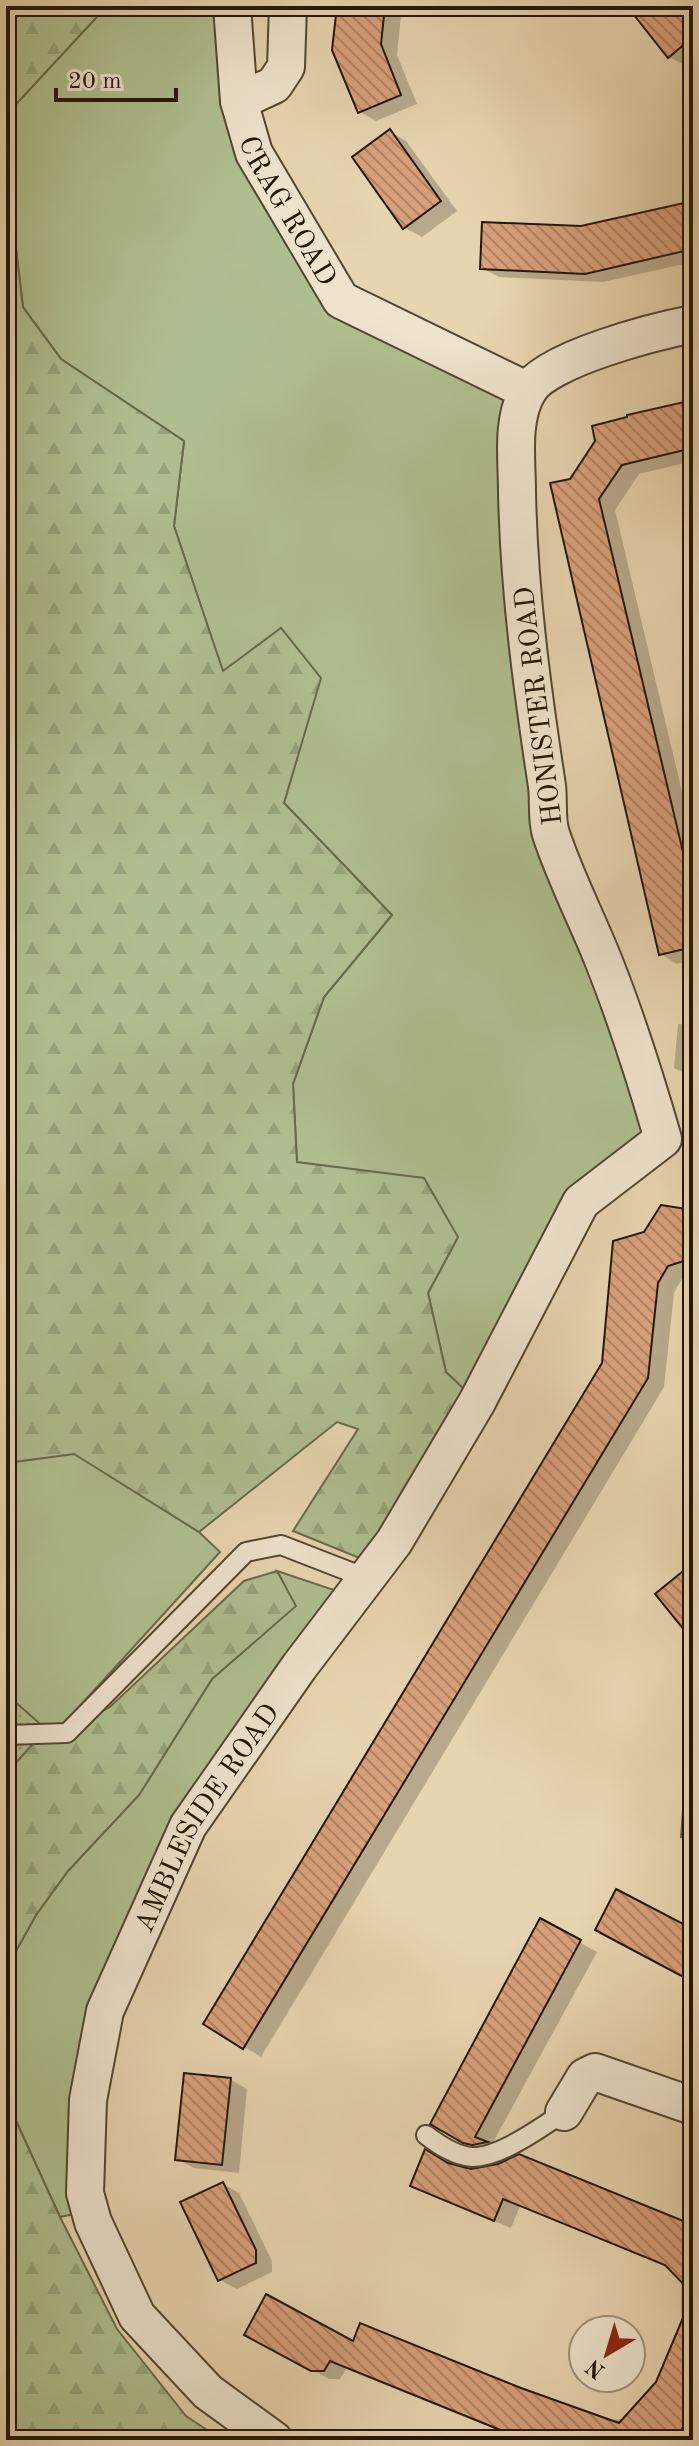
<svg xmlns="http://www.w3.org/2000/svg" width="699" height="2446" font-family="'Old Standard TT',serif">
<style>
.green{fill:#afbe90;stroke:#686a4c;stroke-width:2}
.forest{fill:url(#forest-firs);stroke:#686a4c;stroke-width:2}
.garden{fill:url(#garden-dots);stroke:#686a4c;stroke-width:2}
.shadow{fill:#0003}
.building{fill:url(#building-back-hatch);stroke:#221607;stroke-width:2}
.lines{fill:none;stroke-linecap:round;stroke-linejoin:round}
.lane-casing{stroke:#534631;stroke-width:22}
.street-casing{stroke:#534631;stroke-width:40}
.lane{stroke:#efe3cc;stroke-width:18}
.street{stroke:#efe3cc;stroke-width:36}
.labels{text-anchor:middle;stroke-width:8;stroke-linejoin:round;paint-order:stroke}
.street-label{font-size:28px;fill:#221607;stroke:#efe3cc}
</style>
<defs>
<pattern id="forest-firs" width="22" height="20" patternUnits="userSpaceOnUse" patternTransform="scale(2)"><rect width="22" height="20" fill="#afbe90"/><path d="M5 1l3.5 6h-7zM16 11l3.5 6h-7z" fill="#96a37b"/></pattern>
<pattern id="garden-dots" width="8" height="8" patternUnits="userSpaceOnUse" patternTransform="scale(2)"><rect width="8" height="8" fill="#afbe90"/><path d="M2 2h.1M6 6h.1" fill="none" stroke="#96a37b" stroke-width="1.8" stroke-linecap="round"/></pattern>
<pattern id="building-back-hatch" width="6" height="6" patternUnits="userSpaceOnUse" patternTransform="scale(2)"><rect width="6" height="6" fill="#d8a07b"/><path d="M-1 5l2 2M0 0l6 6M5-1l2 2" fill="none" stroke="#af8163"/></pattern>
</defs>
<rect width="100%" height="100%" fill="#e7d4b0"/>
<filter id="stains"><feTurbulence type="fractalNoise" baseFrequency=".0025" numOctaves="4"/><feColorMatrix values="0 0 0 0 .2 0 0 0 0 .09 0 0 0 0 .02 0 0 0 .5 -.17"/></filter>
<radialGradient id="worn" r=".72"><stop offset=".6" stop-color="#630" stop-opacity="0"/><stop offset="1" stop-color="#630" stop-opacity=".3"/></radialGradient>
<g class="green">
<path d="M107 6H232L239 101 341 299 528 391 548 795 663 1139 581 1203 477 1402 446 1372 428 1293 458 1237 297 1162 293 1084 324 997 392 915 284 803 320 678 223 672 174 526 184 441 61 359 23 307 6 166V115Z"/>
<path d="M74 1453 199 1532 220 1552 49 1740 45 1729 6 1694V1463Z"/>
<path d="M277 1571 337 1591 139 1919 79 2213 60 2217 6 2099V1969L36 1915 68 1871 139 1795 212 1679 295 1606Z"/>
</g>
<g class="forest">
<path d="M6 6H107L6 115Z"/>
<path d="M6 166 23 307 61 359 184 441 174 526 223 671 281 628 321 678 284 803 392 915 324 997 293 1084 297 1162 424 1178 458 1237 428 1293 446 1372 469 1394 362 1559 293 1531 358 1429 337 1422 199 1532 74 1454 6 1463Z"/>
<path d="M277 1571 296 1606 212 1679 139 1795 68 1871 36 1915 6 1969V1773L41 1734 50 1740 110 1707 244 1581Z"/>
<path d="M693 1772V1842L681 1837 685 1783Z"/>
<path d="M6 2099 60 2217 117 2329 186 2416 222 2440H6Z"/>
</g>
<path class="garden" d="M6 1694 46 1729 6 1774Z"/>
<g class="shadow">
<path d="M339 6H402L397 55 417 104 376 121 360 112Z"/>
<path d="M629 6H693V60L686 66 669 57Z"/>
<path d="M390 132 406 141 457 211 422 237 405 228 355 158Z"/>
<path d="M693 203V262L603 282 499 277 482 268Z"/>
<path d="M693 402V461L639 474 615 510 693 838V960L677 964 661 954 571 481Z"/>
<path d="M678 1024 693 1025V1077L674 1068Z"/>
<path d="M693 1212V1272L684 1275 674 1293 664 1387 261 2057 206 2024 604 1364 645 1234Z"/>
<path d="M541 1921 597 1952 491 2146 482 2152 432 2123Z"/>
<path d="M231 2080 247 2089 239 2173 194 2168 177 2159Z"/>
<path d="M448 2165 693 2226V2440H522L346 2369 340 2379H329L262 2343H354L520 2390 605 2420 625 2419 658 2383 681 2324V2279L671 2269 520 2206 511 2228 429 2195 413 2185Z"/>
<path d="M223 2184 239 2193 272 2261V2272L237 2289 220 2280Z"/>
</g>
<g class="building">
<path d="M337 6H385L381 44 401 95 358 113 332 50Z"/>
<path d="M627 6H693V37L668 58Z"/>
<path d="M390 129 441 201 403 229 352 157Z"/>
<path d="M693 201V249L585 274 480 269 482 222 581 226Z"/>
<path d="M693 400V448L622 465 599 499 693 894V947L659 955 550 483 570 479 595 441 592 426 627 417V415Z"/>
<path d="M661 1205 693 1210V1258L668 1266 658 1283 648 1378 243 2049 203 2024 602 1363 613 1241 644 1232Z"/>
<path d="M693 1563V1641L655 1594Z"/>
<path d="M616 1889 693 1929V1982L595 1930Z"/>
<path d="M540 1918 581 1940 475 2137 488 2142 472 2145 463 2143 430 2124Z"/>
<path d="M184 2073 231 2078 222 2165 175 2160Z"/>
<path d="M425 2149 448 2163 471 2169 498 2164 519 2154 693 2225V2294L665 2265 503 2199 494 2221 410 2186Z"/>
<path d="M223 2182 256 2250V2263L218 2281 180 2202Z"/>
<path d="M266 2294 353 2341 360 2323 521 2388 619 2423 656 2382 693 2294V2418L686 2416 679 2440H525L330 2361 324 2371H311L244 2335Z"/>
</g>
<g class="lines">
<defs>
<g id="lane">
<path d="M6 1735 67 1733 246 1552 281 1545 366 1578"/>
<path d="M426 2135C439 2145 455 2156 472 2157 499 2158 542 2127 564 2112"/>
</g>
<g id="street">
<path id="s1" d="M232 6 239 101 254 153 341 300 528 391"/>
<path d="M239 101 274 85 286 67 288 6"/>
<path d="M564 2112 585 2077 595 2072 693 2106"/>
<path id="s2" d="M274 2440 208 2392 137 2316 93 2222 85 2193 88 2100 105 2011 188 1826 299 1667 394 1542 477 1402 581 1202 663 1139C646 1080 627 1020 604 962 587 919 565 877 551 834 546 819 549 801 547 786 532 688 519 591 517 492 517 459 511 420 528 391 545 359 657 331 693 324"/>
</g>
</defs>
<use href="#lane" class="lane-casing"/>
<use href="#street" class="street-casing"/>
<use href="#lane" class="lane"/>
<use href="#street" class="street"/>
</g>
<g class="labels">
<g class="street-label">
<text dy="10" stroke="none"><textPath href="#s1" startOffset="216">CRAG ROAD</textPath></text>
<text transform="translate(537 706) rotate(-97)" y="10">HONISTER ROAD</text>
<text dy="10" stroke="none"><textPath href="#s2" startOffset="722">AMBLESIDE ROAD</textPath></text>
</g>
</g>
<rect width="699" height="2446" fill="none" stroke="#e7d4b0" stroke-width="32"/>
<rect x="8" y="8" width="683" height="2430" fill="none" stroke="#221607" stroke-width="4"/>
<rect x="16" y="16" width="667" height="2414" fill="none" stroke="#221607" stroke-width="2"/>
<g transform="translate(607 2354) rotate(218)"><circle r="38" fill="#efe3cc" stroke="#9d917d" stroke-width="2"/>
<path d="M0-6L14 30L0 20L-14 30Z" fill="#8f2418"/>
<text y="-12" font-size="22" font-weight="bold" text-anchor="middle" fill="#221607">N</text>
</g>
<path d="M56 88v12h120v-12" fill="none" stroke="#221607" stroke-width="4"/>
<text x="68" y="88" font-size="24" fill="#221607" stroke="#efe3cc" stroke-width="6" paint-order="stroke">20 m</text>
<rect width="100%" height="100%" filter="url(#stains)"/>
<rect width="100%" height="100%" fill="url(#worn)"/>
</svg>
